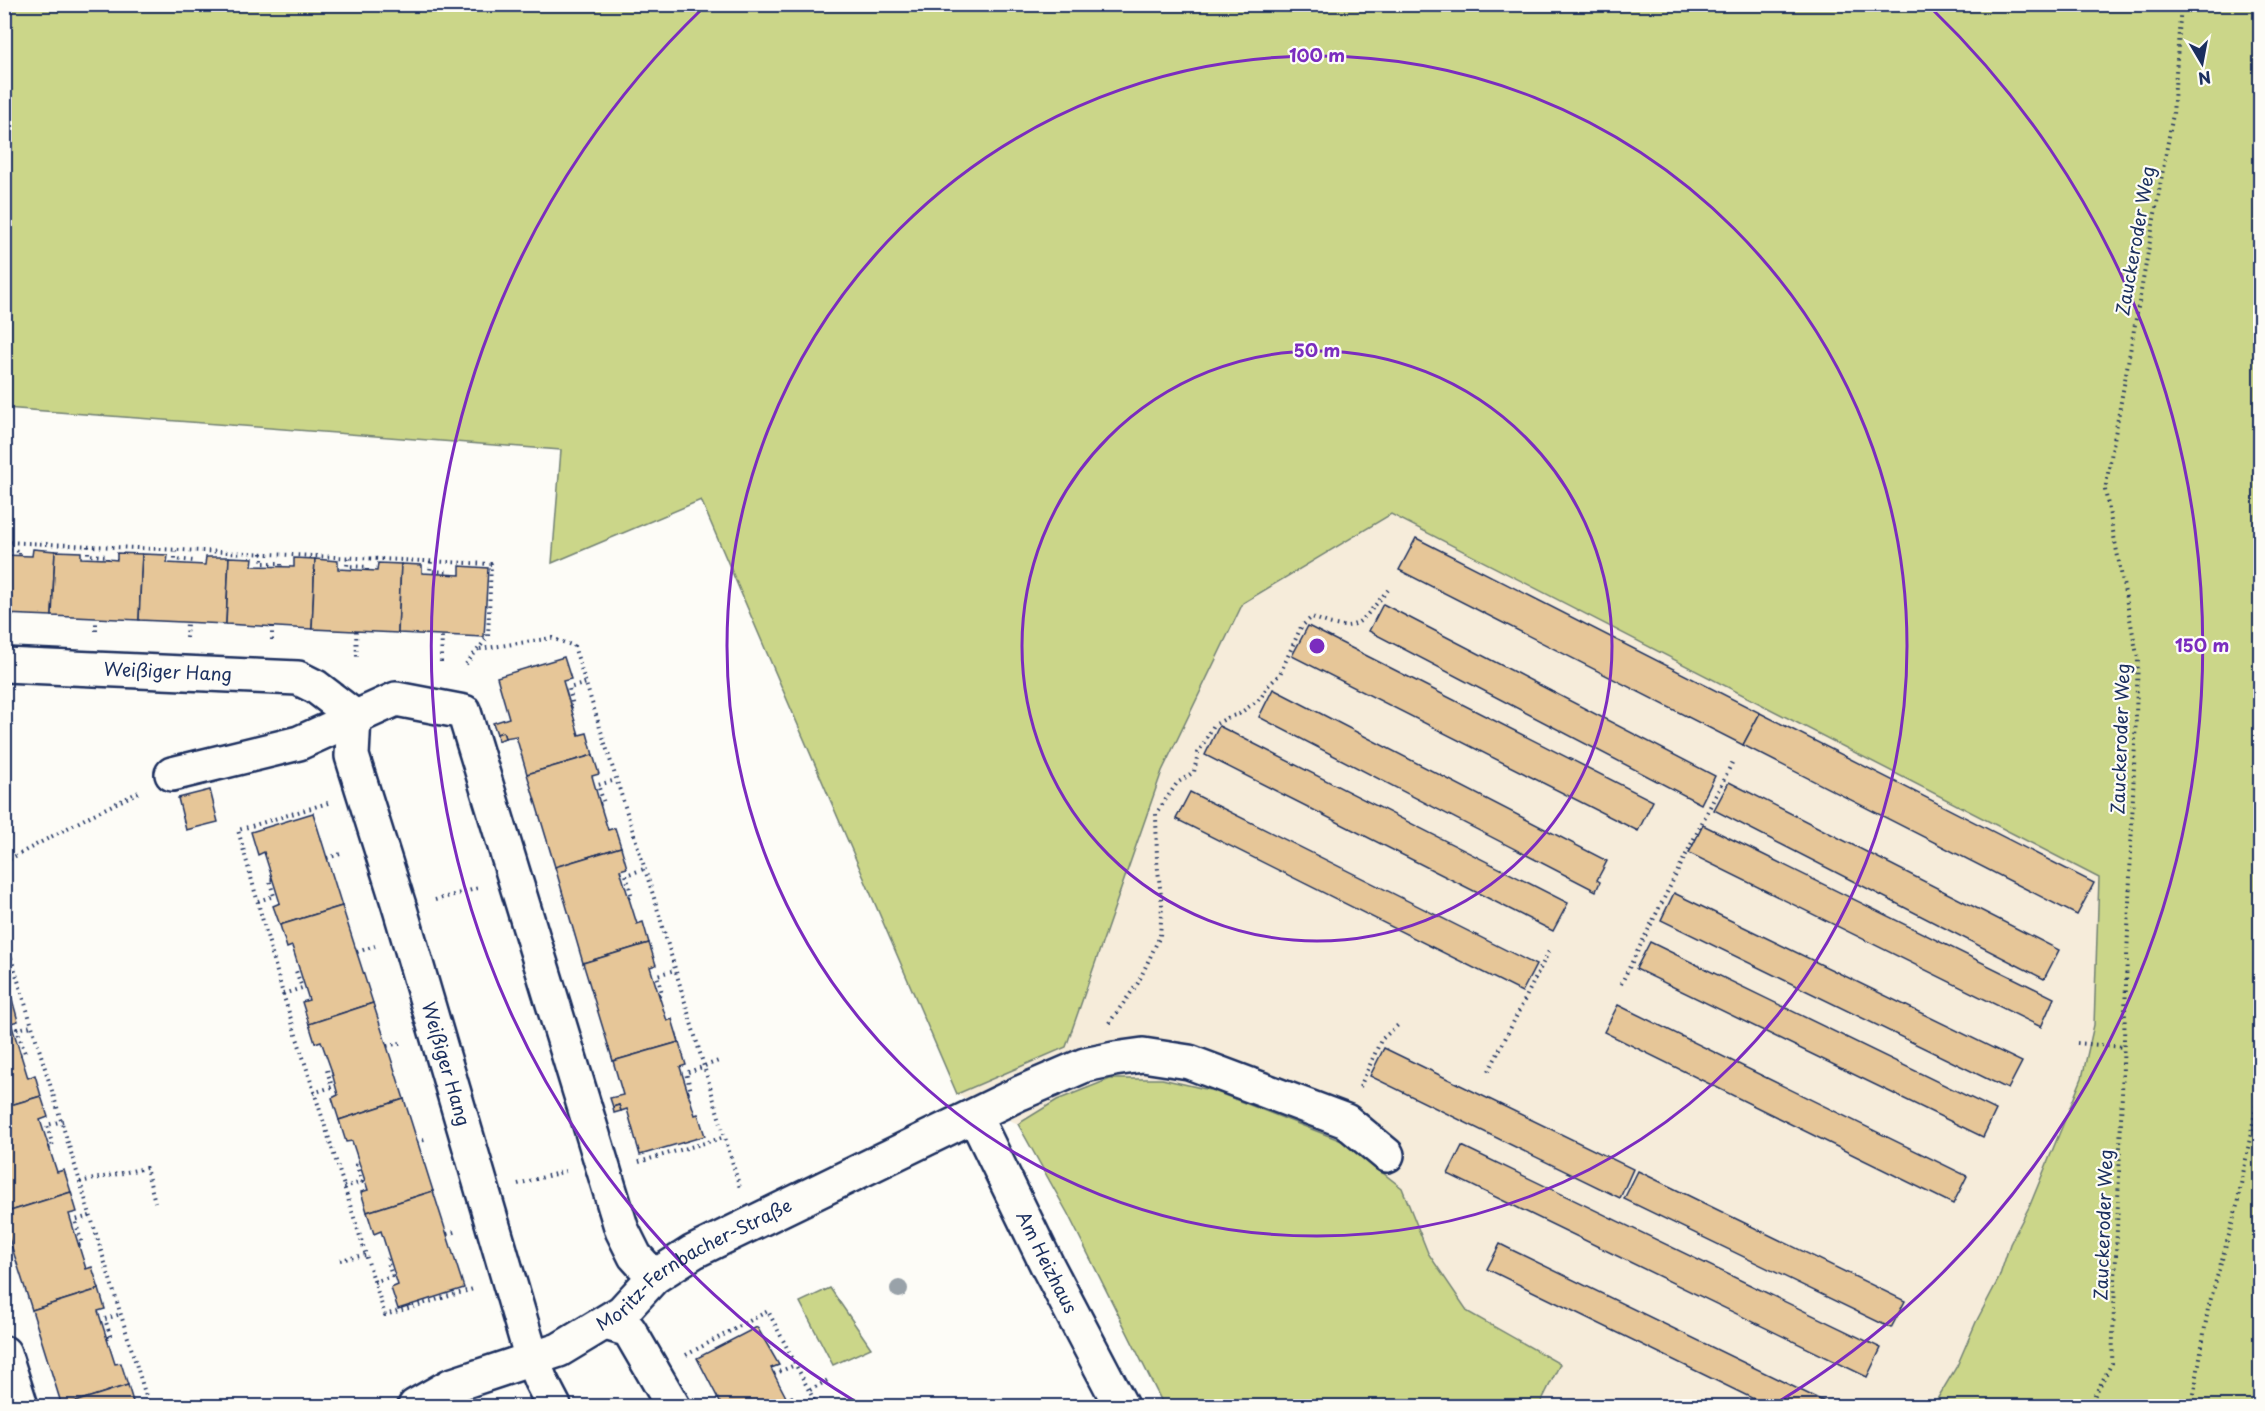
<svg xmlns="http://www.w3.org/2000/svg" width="2265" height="1411" font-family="'Playpen Sans',sans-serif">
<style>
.built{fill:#f6ecda}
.green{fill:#cbd689;stroke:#738274;stroke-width:1.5}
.building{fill:#e6c698;stroke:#1b2f5e;stroke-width:1.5}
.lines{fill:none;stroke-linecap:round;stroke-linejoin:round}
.minor-casing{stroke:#1b2f5e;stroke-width:38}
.path{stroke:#1b2f5e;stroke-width:4;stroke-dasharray:1.5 4.5;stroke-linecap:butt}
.minor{stroke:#fdfcf7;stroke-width:33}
.tree{fill:#99a2a9}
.ring{fill:none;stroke:#7b2cbf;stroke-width:3}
.labels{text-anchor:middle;stroke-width:4.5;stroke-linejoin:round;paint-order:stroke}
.street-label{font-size:18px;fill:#1b2f5e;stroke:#fdfcf7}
.centre{fill:#7b2cbf;stroke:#fdfcf7;stroke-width:3}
.ring-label{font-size:18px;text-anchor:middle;font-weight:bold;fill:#7b2cbf;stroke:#fdfcf7;stroke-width:4.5;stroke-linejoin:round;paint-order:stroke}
</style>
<rect width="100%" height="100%" fill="#fdfcf7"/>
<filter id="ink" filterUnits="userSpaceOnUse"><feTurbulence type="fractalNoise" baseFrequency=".0167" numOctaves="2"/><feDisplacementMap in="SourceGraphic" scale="12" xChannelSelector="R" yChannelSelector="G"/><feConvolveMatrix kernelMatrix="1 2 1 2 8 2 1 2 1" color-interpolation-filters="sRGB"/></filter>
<g filter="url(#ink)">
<path class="built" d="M1391 513 2099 878 2094 1025 2082 1078 2030 1205 2010 1244 1999 1278 1976 1322 1957 1366 1933 1406H1645L1632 1400 1628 1406H1539L1560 1364 1468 1312 1428 1253 1402 1188 1057 1100 1018 1124 957 1094 1066 1047 1162 771 1243 603Z"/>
<g class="green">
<path d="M4 5H2260V1406H1933L1957 1366 1976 1322 1999 1278 2010 1244 2030 1205 2082 1078 2094 1025 2099 878 1391 514 1243 603 1162 771 1066 1047 957 1094 701 500 552 563 561 450 5 408Z"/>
<path d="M1110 1079H1162L1214 1091 1342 1141 1402 1188 1428 1253 1468 1312 1560 1364 1539 1406H1166L1161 1400 1068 1214 1018 1124 1057 1100Z"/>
<path d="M830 1288 871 1348 833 1365 800 1302Z"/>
</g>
<g class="building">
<path d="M1416 538 1760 713 1743 745 1399 570Z"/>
<path d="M33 549 55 551 52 616 4 614V555L32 556Z"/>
<path d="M55 551 81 552V558L107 559 117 560V553L142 554 139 620 52 616Z"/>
<path d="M142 554 168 555 167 563 205 565 206 557H229L226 624 139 620Z"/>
<path d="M229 557 253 558 252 566 294 567V558L315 559 312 629 226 624Z"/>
<path d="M315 559 338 561V569L377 571 378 563 401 564 398 633 312 629Z"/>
<path d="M401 564 422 565V573L460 575V566L488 568 484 637 398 633Z"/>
<path d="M1383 604 1715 776 1701 804 1369 631Z"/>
<path d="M1308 626 1653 801 1638 831 1292 656Z"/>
<path d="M564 657 571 679 563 681 579 735 587 733 593 755 527 774 516 736 505 738 503 732 497 734 493 723 509 718 497 677Z"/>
<path d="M1273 689 1607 861 1597 880 1600 882 1596 891 1259 717Z"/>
<path d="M1760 713 2094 883 2077 915 1743 745Z"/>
<path d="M1219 726 1568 903 1553 931 1205 755Z"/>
<path d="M503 732 505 738 498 741 497 734Z"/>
<path d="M593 755 599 774 592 776 600 804 608 830 615 828 621 847 555 867 527 774Z"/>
<path d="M1729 782 2059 950 2044 979 1714 810Z"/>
<path d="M210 790 218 822 186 830 178 798Z"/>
<path d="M1190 792 1536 965 1522 992 1176 819Z"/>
<path d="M313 813 342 906 280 925 273 906 280 903 264 852 258 855 251 832Z"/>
<path d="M1703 825 2054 998 2041 1027 1689 853Z"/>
<path d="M621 847 627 868 620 870 637 924 643 922 649 943 583 963 555 867Z"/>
<path d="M1674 893 2022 1062 2008 1089 1661 920Z"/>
<path d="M342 906 373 1003 309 1024 302 1002 309 1000 292 946 287 948 280 925Z"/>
<path d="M1650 942 1996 1110 1983 1137 1636 969Z"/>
<path d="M649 943 656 965 650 967 667 1021 672 1019 679 1042 613 1061 583 963Z"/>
<path d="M4 980 12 999 4 1002Z"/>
<path d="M12 999 18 1021 11 1023 28 1078 35 1075 41 1096 4 1107V1002Z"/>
<path d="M373 1003 404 1099 339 1120 332 1098 338 1095 331 1069 321 1041 315 1043 309 1024Z"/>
<path d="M1618 1005 1967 1176 1953 1204 1604 1032Z"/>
<path d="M679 1042 686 1065 680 1067 695 1115 698 1114 705 1136 640 1155 627 1109 621 1111 619 1105 613 1107 610 1098 623 1095 613 1061Z"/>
<path d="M1384 1048 1633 1169 1620 1198 1370 1076Z"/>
<path d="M41 1096 48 1117 40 1120 57 1172 64 1170 71 1192 4 1213V1107Z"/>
<path d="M404 1099 433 1191 367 1212 361 1192 368 1190 352 1141 346 1142 339 1120Z"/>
<path d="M619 1105 621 1111 614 1113 613 1107Z"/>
<path d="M1462 1146 1881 1348 1867 1377 1448 1174Z"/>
<path d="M1638 1171 1905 1301 1891 1328 1624 1199Z"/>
<path d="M433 1191 464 1288 398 1309 391 1288 398 1285 381 1231 374 1234 367 1212Z"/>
<path d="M71 1192 77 1212 69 1214 86 1269 92 1267 99 1289 32 1310 4 1223V1213Z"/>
<path d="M1500 1244 1512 1250 1833 1406H1768L1487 1269Z"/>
<path d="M99 1289 105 1309 98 1311 115 1364 121 1363 128 1385 62 1406 32 1310Z"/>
<path d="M757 1327 779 1365 771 1368 774 1374 787 1399 792 1396 798 1406H722L697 1358Z"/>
<path d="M128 1385 134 1405 130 1406H62Z"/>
</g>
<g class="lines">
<defs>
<g id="minor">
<path id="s1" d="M4 665 298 678 316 687 354 716"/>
<path id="s2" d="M354 716 352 756 400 909 532 1359 541 1381 554 1406"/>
<path d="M172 774 299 743 396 699 464 712 622 1230 635 1256 654 1277"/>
<path id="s3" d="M975 1117 1047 1265 1121 1406"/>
<path d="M605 1323 629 1330 673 1406"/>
<path d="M4 1353 21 1406"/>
<path id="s4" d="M415 1406 450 1386 559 1350 622 1312 654 1277 693 1252 1020 1093 1085 1065 1114 1059 1143 1055 1189 1062 1346 1121 1387 1155"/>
</g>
</defs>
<use href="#minor" class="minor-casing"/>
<g class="path">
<path d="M4 542 491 564 488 637 466 664"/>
<path d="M88 546V555L107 556V559"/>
<path d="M4 550 20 551V555"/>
<path d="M175 551V559L194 561V564"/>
<path d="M262 553V563H281V567"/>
<path d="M348 558 347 566 367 567V571"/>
<path d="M431 562 430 571 449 572V574"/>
<path d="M8 629 9 615"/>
<path d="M96 631V619"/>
<path d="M356 631 357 657"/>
<path d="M186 638 187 623"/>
<path d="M272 640V627"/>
<path d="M480 649 552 638 574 646 655 901 740 1188"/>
<path d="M441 662 442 635"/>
<path d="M571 707 573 706 569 688 587 683"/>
<path d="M328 803 238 830 283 994 385 1315 473 1289"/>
<path d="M600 804 604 803 598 785 616 780"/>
<path d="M327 858 344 853"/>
<path d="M4 862 92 815 139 792"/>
<path d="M629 897H632L626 875 644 869"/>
<path d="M435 900 479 888"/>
<path d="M258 901 274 896 269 879H272"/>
<path d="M4 935 149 1406"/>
<path d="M357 952 375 946"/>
<path d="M1621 984 1733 761"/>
<path d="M283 994 302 988 296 971 299 970"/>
<path d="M659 995 662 993 657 975 675 970"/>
<path d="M1109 1023 1138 983 1160 936 1162 905 1157 861 1156 814 1177 783 1194 772 1198 753 1214 725 1229 717 1239 714 1261 698 1267 687 1280 674 1301 627 1312 617C1359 636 1358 624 1388 590"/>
<path d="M2077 1043 2124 1047"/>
<path d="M387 1046 400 1043"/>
<path d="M20 1054 25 1053 17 1029 32 1026"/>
<path d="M1489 1071 1550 949"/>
<path d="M1360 1087 1381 1040 1398 1025"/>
<path d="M688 1092 691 1091 686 1073 721 1060"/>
<path d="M313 1093 332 1087 327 1070 331 1069"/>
<path d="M417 1142 428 1139"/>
<path d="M49 1148 53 1147 47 1125 63 1121"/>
<path d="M639 1162 725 1137"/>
<path d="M80 1182 146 1168 155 1202"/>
<path d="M518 1184 566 1171"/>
<path d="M344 1187 362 1182 356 1165 359 1164"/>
<path d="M447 1234 458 1231"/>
<path d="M79 1245 82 1244 75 1220 90 1216"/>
<path d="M340 1260 365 1255"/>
<path d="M4 1263 16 1259"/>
<path d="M374 1282 392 1276 387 1260 389 1257"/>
<path d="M107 1338H111L105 1319 121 1314"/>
<path d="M686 1355 768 1311 817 1406"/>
<path d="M774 1374 795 1365"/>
<path d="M810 1390 828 1380"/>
<path d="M719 1406 722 1405"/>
<path d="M2089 1406 2112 1363 2138 660 2105 490 2173 114 2181 4"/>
<path d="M2192 1406 2208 1309 2236 1210 2260 1087"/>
</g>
<use href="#minor" class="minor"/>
</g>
<circle class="tree" cx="899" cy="1289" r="9"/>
</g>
<g class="ring">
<circle cx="1317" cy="646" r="295"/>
<circle cx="1317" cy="646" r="590"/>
<path d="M861 1405A885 885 0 0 1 702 9M1932 9A885 885 0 0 1 1773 1405"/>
</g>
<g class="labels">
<g class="street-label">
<text transform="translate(2136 241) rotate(-80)" y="6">Zauckeroder Weg</text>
<text dy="6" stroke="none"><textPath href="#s1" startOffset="164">Weißiger Hang</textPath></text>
<text transform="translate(2121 739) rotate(-88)" y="6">Zauckeroder Weg</text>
<text dy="6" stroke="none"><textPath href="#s2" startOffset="362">Weißiger Hang</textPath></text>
<text transform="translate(2104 1225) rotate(-88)" y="6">Zauckeroder Weg</text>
<text dy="6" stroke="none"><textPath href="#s3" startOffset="162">Am Heizhaus</textPath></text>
<text dy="6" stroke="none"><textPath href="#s4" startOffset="316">Moritz-Fernbacher-Straße</textPath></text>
</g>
</g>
<circle cx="1317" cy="646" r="9" class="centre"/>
<g class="ring-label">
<text x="1317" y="62">100 m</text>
<text x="1317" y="357">50 m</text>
<text x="2202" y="652">150 m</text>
</g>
<rect width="2265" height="1411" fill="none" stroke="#fdfcf7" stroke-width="24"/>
<rect x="12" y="12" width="2241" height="1387" fill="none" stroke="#1b2f5e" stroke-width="2" filter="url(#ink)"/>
<g transform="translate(2202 63) rotate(170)" stroke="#fdfcf7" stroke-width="4.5" paint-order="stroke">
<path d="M0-4.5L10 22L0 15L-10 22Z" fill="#1b2f5e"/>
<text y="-9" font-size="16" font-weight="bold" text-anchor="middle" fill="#1b2f5e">N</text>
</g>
</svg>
